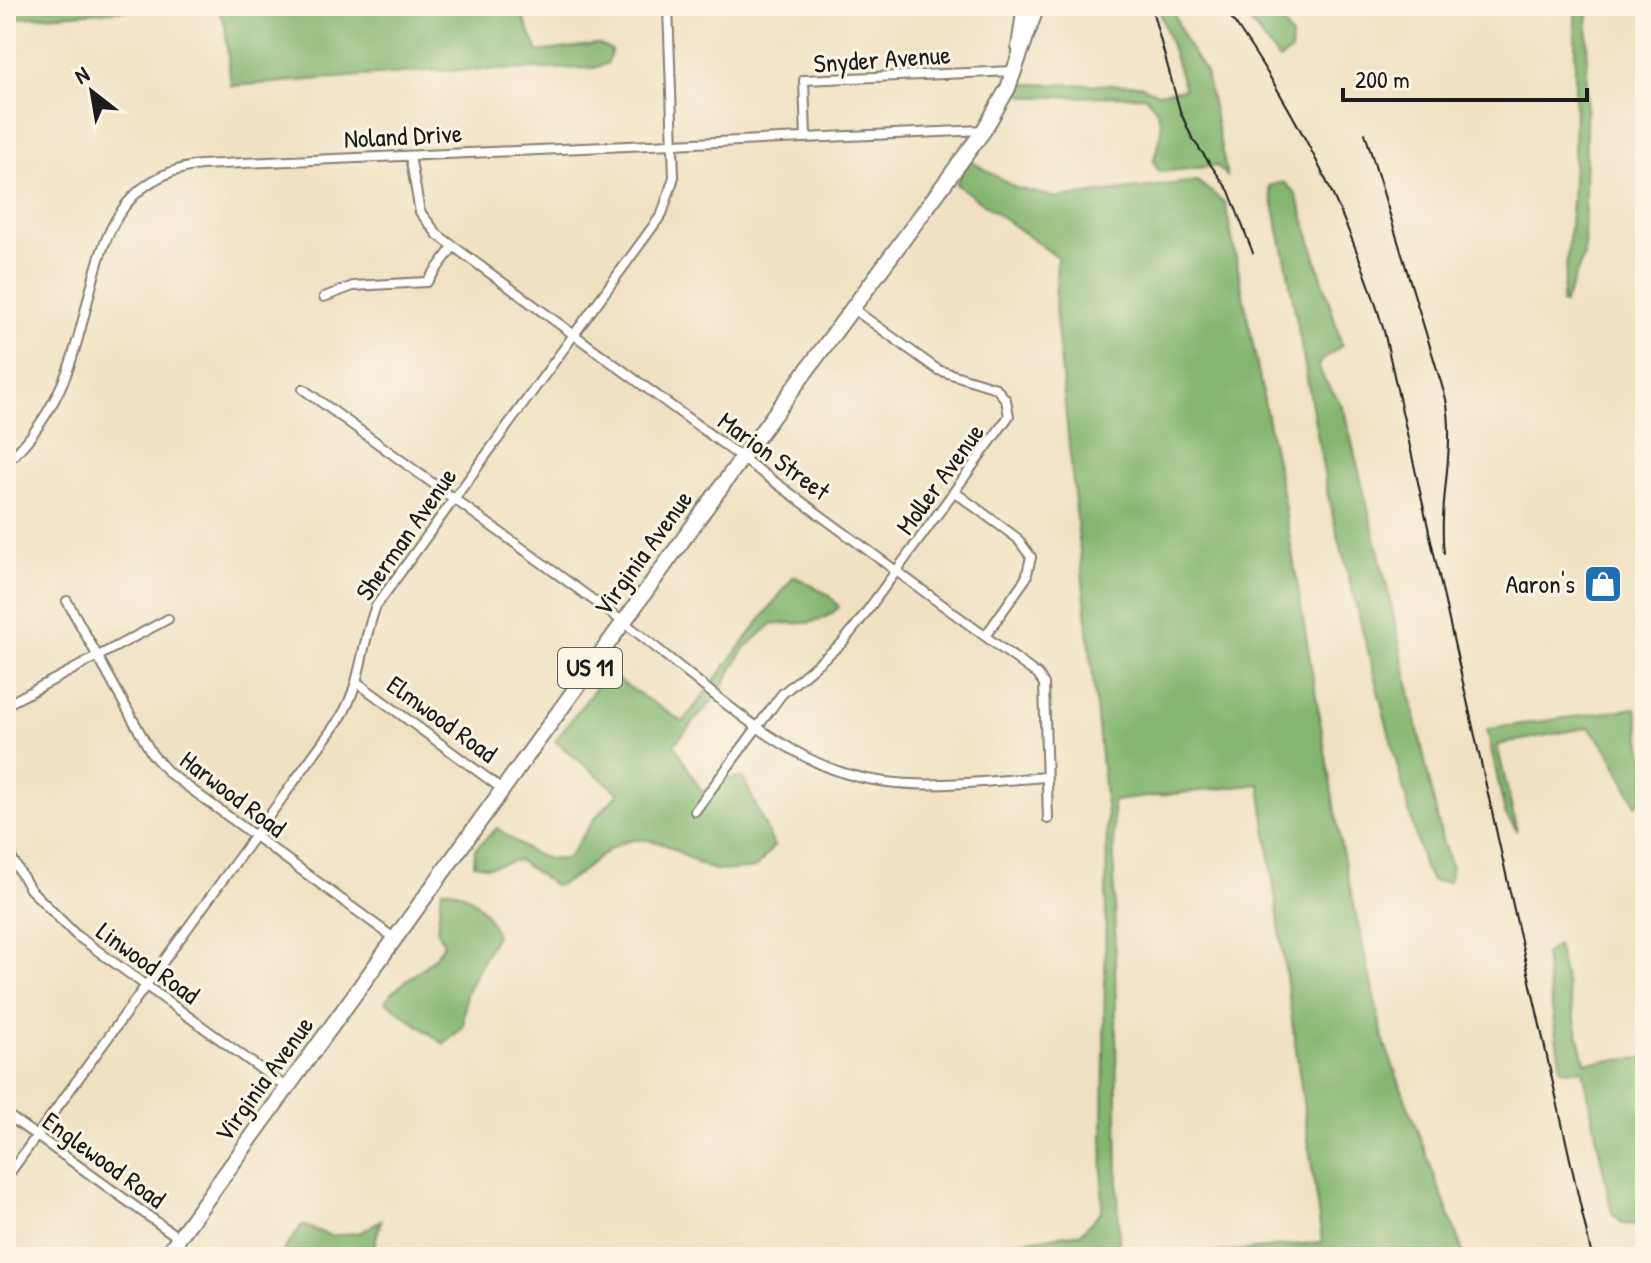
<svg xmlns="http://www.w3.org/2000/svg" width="1651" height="1263" font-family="'Patrick Hand',sans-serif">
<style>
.forest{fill:#84b670;stroke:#506946;stroke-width:2}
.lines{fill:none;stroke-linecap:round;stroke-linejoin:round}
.street-casing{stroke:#867e6f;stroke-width:12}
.primary-casing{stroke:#867e6f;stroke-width:18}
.street{stroke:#fff;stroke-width:8}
.primary{stroke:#fff;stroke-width:14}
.rail{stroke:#1c1c1c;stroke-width:2}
.labels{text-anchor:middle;stroke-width:6;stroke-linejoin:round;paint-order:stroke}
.shield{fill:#fcf5e5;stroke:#5f5d58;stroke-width:2}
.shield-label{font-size:24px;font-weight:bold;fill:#1c1c1c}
.street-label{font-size:26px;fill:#1c1c1c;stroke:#fcf5e5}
.poi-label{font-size:26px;fill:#1c1c1c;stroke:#fcf5e5;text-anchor:end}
</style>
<rect width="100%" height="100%" fill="#fcf5e5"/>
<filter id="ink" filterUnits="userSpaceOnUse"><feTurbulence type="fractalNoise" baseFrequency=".0125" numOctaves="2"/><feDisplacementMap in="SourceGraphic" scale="16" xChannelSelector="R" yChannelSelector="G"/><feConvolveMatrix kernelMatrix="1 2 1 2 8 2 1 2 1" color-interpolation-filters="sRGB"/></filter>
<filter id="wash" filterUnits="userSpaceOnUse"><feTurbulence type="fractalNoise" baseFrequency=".006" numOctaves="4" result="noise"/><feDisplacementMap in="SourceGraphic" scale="32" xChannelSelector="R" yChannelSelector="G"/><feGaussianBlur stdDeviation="1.8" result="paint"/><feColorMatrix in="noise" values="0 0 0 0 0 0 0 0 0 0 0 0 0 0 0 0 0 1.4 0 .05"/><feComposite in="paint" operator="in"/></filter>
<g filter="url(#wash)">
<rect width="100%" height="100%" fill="#f0e1c2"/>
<g class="forest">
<path d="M6 6H180L6 19Z"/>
<path d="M217 6H518L538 52 597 44 612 50 607 64 593 68 428 71 231 86 225 26Z"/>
<path d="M1158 6H1171L1186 43 1206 73 1227 176 1217 166 1159 172 1153 161C1162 136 1168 117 1145 96L1028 97 1022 94 1019 84 1140 85 1157 93 1185 89Z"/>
<path d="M1238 6H1271L1292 37 1291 52 1279 60Z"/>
<path d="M1575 6H1588L1584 255 1564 304 1561 303C1577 204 1575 106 1575 6Z"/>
<path d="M969 160 1016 188 1058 198 1197 181 1225 203 1282 492 1341 846 1384 1042 1465 1257H1179L1322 1242 1260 784 1113 801 1119 1257H1094L1093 1249 1022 1257H896L1081 1233 1102 1210 1107 815 1055 308 1057 257 956 184Z"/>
<path d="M1284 182 1295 193 1301 208 1342 345 1318 364C1322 384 1339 393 1345 414L1388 591 1443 844 1452 868 1448 882 1432 881 1424 868 1329 501 1286 261 1269 186Z"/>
<path d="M794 576 829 595 839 607C820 627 800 623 773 623L744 649 718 695 674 744 702 792 724 779 743 777 774 846 756 868C741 869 722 873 708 868 681 857 666 837 634 840 602 844 585 878 555 886L518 860 489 867 474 864 475 849 497 828C519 844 539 865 568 858L594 819 619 793 555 741 607 673 683 722Z"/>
<path d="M1636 708 1645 763V795L1636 805 1608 750 1589 727 1497 745 1517 831 1505 813 1487 729Z"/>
<path d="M442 889C468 889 489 911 496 935L466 993 463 1027 444 1044 385 1001C402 979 431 968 444 944L437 931Z"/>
<path d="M1557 945 1585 1062 1645 1058V1234L1638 1225 1623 1224 1612 1213 1583 1070 1561 1069 1544 955Z"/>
<path d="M381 1220 371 1257H279L302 1225 331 1236 361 1232Z"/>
</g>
</g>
<g filter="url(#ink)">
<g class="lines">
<defs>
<g id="street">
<path d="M806 137 804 80 1014 71"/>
<path d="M410 156 420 212 438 235 1038 675 1044 684 1048 819"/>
<path d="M324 297 353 286 427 282 453 247"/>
<path d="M303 389C409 467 516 543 622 621 688 670 769 751 847 774 911 793 981 781 1046 777"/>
<path d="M6 463C32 439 52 409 65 377 100 295 88 180 200 165L984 130"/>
<path d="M956 493 1017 538 1031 557 1026 578 986 635"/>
<path d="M67 601 152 754 169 773 394 938"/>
<path d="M358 683 502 789"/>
<path d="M6 705 168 619"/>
<path d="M695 811 782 694 842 643 859 622 1009 416 1006 400 996 388 938 370 852 308"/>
<path d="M6 849 30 889 76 935 287 1088"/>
<path d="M6 1114 179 1238"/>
<path d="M6 1178 341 717C362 683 361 644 376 606L662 214 674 177 668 6"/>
</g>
<g id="primary">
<path d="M1019 47 1025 6"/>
<path d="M165 1257 742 458 984 130 1008 88 1037 6"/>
</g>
</defs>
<use href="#street" class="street-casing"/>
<use href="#primary" class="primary-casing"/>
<use href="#street" class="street"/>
<use href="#primary" class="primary"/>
<g class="rail">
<path d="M1151 6 1180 111 1192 138 1229 191 1253 253"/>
<path d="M1223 6C1294 106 1349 213 1384 331L1592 1257"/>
<path d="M1365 133 1446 399C1456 451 1438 501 1444 553"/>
</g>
</g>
</g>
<defs>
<symbol id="shop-square" viewBox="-11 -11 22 22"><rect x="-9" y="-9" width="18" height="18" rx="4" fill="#1f6fb2" stroke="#fcf5e5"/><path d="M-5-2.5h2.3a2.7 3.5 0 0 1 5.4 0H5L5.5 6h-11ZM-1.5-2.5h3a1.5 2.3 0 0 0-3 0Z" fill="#fff"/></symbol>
</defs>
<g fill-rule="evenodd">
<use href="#shop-square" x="1581" y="562" width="44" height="44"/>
</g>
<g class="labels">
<rect class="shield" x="558" y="648" width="64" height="40" rx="6"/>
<g class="shield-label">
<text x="590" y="676">US 11</text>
</g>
<g class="street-label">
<text transform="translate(882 59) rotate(-4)" y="9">Snyder Avenue</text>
<text transform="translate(403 136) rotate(-3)" y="9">Noland Drive</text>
<text transform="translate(774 456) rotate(36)" y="9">Marion Street</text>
<text transform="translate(940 479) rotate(-54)" y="9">Moller Avenue</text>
<text transform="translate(406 534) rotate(-55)" y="9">Sherman Avenue</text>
<text transform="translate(643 553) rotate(-54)" y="9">Virginia Avenue</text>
<text transform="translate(442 719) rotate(36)" y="9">Elmwood Road</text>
<text transform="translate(233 794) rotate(37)" y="9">Harwood Road</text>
<text transform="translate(148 963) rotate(36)" y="9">Linwood Road</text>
<text transform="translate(264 1079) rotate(-54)" y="9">Virginia Avenue</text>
<text transform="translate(104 1160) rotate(36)" y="9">Englewood Road</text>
</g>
<g class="poi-label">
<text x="1575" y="593">Aaron's</text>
</g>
</g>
<rect width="1651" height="1263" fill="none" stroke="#fcf5e5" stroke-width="32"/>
<g transform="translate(92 92) rotate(329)" stroke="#fcf5e5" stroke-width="6" paint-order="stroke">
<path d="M0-6L14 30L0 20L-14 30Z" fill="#1c1c1c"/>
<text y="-12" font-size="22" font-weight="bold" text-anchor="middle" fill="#1c1c1c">N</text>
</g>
<path d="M1343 88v12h244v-12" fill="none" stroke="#1c1c1c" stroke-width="4"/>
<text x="1355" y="88" font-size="24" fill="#1c1c1c" stroke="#fcf5e5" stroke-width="6" paint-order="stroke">200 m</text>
</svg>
